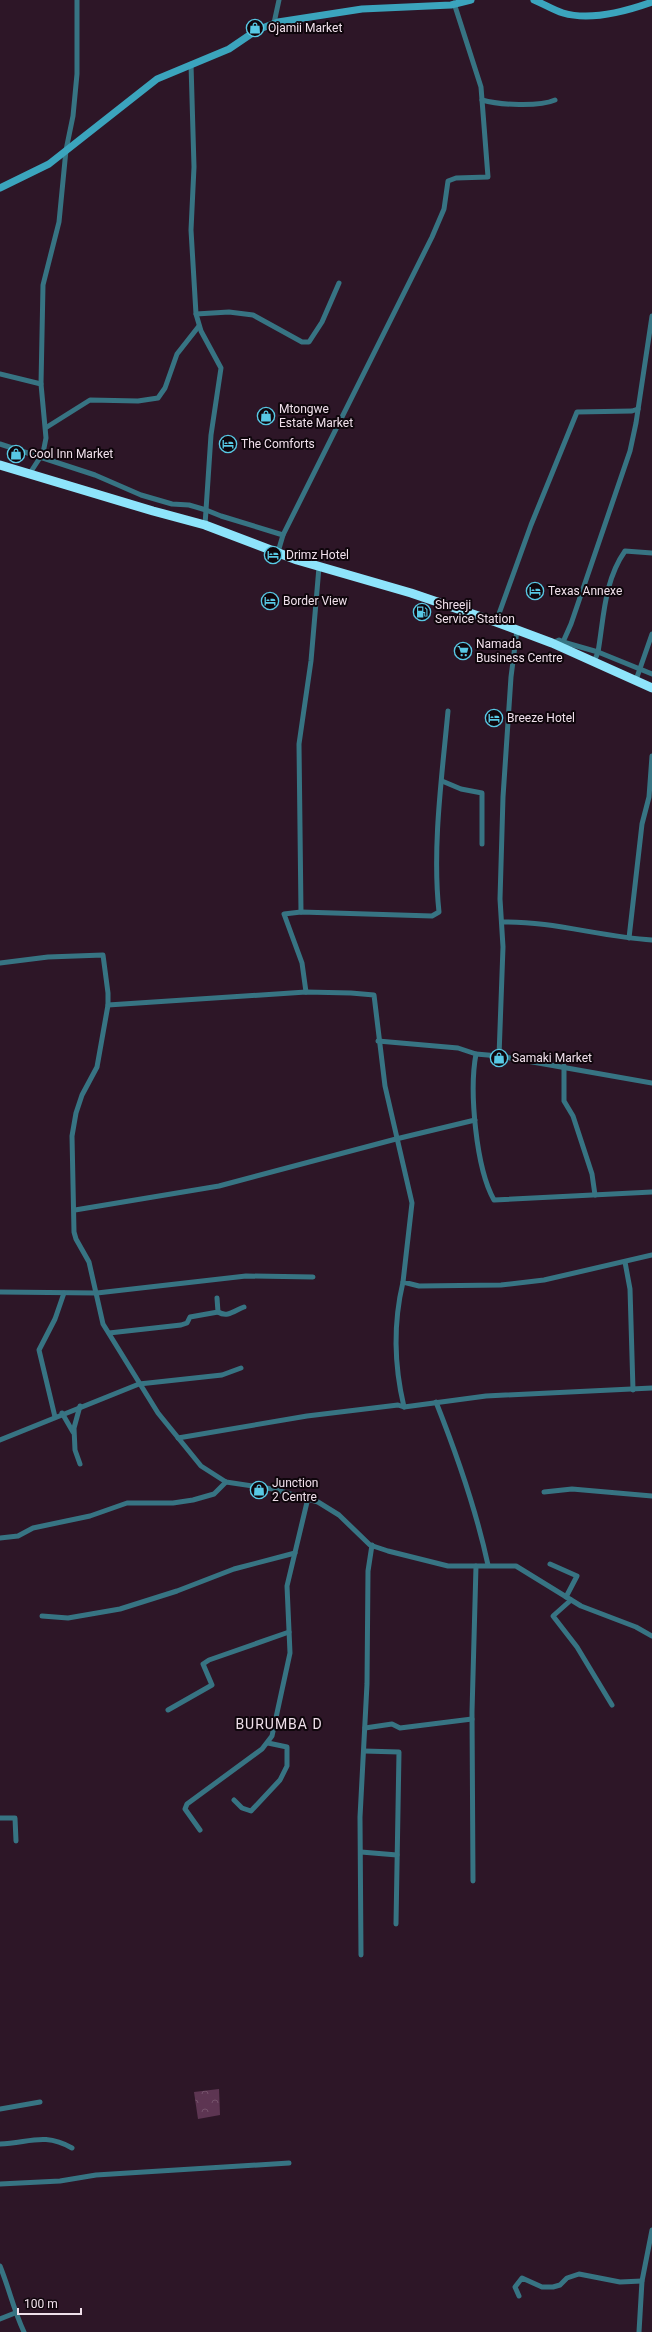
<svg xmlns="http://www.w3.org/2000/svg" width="652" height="2332" font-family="Roboto,sans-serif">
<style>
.forest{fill:url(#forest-crowns)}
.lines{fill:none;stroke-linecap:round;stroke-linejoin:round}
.street{stroke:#377483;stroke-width:5}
.secondary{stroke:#3ba4bd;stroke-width:7}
.highway{stroke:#8ee4fb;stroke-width:9}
.labels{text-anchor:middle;stroke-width:4;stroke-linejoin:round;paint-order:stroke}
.poi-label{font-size:12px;fill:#f0e0eb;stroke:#0f060c;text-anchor:start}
.quarter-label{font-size:14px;letter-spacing:1px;fill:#f0e0eb;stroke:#0f060c}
</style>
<defs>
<pattern id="forest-crowns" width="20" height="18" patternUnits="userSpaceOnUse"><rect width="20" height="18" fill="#5d3552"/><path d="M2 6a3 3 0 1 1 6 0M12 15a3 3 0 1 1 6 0" fill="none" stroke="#75526b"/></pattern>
</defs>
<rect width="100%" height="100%" fill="#2d1627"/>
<path class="forest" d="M219 2089 220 2115 198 2119 194 2092Z"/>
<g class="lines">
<g class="street">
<path d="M274 23 279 0"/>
<path d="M191 64 194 167 191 230 196 314 201 331 221 368 211 435 205 525"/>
<path d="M482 100C499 105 539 107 555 100"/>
<path d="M196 314 229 312 253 315 302 342H309L322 322 339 283"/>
<path d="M0 374 41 384"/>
<path d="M47 427 90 400 138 401 158 398 165 388 177 354 199 326"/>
<path d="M0 444 95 475 141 495 172 504 189 505 206 510 221 516 283 535"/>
<path d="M30 473 43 453 46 438 41 384 43 285 59 222 66 150 73 116 77 74V0"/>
<path d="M278 552 283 535 432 237 444 209 448 181 456 178 488 177 481 87 454 3"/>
<path d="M496 622 531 525 577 412 632 411 638 409"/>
<path d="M517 630 511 677 503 797 500 899 503 947 499 1056 652 1083"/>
<path d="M563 642 598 652 652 674"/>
<path d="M552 643 559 640 563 642 571 624 630 451 636 423 652 316"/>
<path d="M594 662 598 652C604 617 604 581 625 551L652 553"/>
<path d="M636 680 652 634"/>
<path d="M442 781 461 789 482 793V844"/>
<path d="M301 912 299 744 311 661 319 567"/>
<path d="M502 922C553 921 601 937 652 940"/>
<path d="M629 938 642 824 649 797 652 756"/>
<path d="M0 963 48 957 103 955 108 993V1005L97 1067 82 1095 76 1113 72 1136 74 1232 76 1239 89 1262 103 1324 158 1413 201 1466 226 1482 273 1489 318 1502 339 1515 370 1545 388 1551 448 1566H516L581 1606 636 1627 652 1636"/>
<path d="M306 992 302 963 284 914 301 912 432 916 439 912C432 847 442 776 448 711"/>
<path d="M108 1005 306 992 351 993 374 995 385 1086 412 1203 403 1282 419 1286 501 1285 544 1280 652 1255"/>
<path d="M378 1041 458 1048 476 1054C469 1091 476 1168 494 1200L652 1192"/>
<path d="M476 1054 499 1056"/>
<path d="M564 1066V1101L573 1116 592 1174 595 1195"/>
<path d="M75 1210 219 1186 396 1139 475 1120"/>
<path d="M625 1262 630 1289 633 1390"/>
<path d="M403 1282C393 1324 394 1365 404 1407"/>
<path d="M0 1292 97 1293 246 1276 313 1277"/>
<path d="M218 1312C228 1318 235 1310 244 1307"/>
<path d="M109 1333 181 1325 187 1323 190 1317 218 1312 217 1298"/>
<path d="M436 1402C457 1455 476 1509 488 1565"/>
<path d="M62 1413 73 1432"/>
<path d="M55 1417 39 1350 55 1319 64 1293"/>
<path d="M178 1438 307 1416 398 1405 404 1407 486 1396 652 1388"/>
<path d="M0 1440 139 1384 222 1375 241 1368"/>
<path d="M80 1464 75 1450 74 1428 80 1406"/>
<path d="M544 1492 572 1489 652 1496"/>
<path d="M0 1538 18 1536 33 1528 90 1516 127 1503H173L193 1500 214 1494 226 1482"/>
<path d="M550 1564 577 1576 566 1597"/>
<path d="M571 1600 553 1616 577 1647 612 1705"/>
<path d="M42 1616 68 1618 120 1609 177 1591 234 1569 295 1553"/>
<path d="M168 1710 212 1685 203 1664 209 1660 289 1632"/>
<path d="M365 1728 392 1724 400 1728 472 1719"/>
<path d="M364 1751 399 1752 396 1924"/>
<path d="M234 1800 242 1808 251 1811 280 1780 287 1766V1747L268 1743"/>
<path d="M0 1818H15L16 1841"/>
<path d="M200 1830 185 1809 187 1804 262 1749 272 1736 290 1653 287 1586 308 1498"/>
<path d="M361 1852 397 1855"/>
<path d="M473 1881 472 1712 476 1566"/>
<path d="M361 1955 360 1817 367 1684 368 1571 372 1545"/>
<path d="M0 2109 40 2102"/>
<path d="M0 2144C29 2143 44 2132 72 2148"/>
<path d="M0 2184 60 2181 96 2175 289 2163"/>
<path d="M0 2266C9 2288 14 2311 24 2332"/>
<path d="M519 2296 515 2287 522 2278 542 2287H553L560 2285 567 2278 579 2274 620 2282 642 2281"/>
<path d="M0 2319 15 2313"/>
<path d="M639 2332 642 2281 652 2230"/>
</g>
<g class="secondary">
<path d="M534 0C544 4 553 10 563 13 590 21 627 11 652 2"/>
<path d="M0 188 49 164 157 79 229 49 257 30 278 22 362 9 451 5 471 0"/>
</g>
<path class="highway" d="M0 465 153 511 205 525 297 560 411 593 496 622 552 643 652 688"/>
</g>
<defs>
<symbol id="shop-ring" viewBox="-11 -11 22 22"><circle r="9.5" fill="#0f060c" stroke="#58c8e4" stroke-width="1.5"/><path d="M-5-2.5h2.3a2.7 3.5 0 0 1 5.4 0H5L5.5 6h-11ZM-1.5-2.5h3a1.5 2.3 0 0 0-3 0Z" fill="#58c8e4"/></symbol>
<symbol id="hotel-ring" viewBox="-11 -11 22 22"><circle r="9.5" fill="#0f060c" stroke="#58c8e4" stroke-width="1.5"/><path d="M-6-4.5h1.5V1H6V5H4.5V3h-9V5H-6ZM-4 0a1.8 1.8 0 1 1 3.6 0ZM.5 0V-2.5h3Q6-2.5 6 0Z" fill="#58c8e4"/></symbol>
<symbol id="fuel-ring" viewBox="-11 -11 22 22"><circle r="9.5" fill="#0f060c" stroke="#58c8e4" stroke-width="1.5"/><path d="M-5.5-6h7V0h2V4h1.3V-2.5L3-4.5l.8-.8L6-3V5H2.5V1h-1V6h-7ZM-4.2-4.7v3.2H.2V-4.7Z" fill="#58c8e4"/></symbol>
<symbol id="supermarket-ring" viewBox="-11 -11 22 22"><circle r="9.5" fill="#0f060c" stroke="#58c8e4" stroke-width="1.5"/><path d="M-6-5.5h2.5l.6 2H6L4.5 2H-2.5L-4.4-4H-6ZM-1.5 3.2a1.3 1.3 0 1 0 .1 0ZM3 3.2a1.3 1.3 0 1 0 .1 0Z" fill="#58c8e4"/></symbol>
</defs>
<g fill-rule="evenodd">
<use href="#shop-ring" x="245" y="18" width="20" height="20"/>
<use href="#shop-ring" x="256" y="406" width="20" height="20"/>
<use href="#hotel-ring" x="218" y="434" width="20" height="20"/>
<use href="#shop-ring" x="6" y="444" width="20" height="20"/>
<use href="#hotel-ring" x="263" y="545" width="20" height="20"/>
<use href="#hotel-ring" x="525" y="581" width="20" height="20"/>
<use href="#hotel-ring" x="260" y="591" width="20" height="20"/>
<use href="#fuel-ring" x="412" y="602" width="20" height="20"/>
<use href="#supermarket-ring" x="453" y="641" width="20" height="20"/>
<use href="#hotel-ring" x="484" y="708" width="20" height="20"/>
<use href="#shop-ring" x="489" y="1048" width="20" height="20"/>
<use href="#shop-ring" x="249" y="1480" width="20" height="20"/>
</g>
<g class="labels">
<g class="poi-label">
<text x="268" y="32">Ojamii Market</text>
<text x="279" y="413">Mtongwe<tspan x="279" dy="14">Estate Market</tspan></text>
<text x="241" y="448">The Comforts</text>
<text x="29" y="458">Cool Inn Market</text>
<text x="286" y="559">Drimz Hotel</text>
<text x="548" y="595">Texas Annexe</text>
<text x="283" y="605">Border View</text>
<text x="435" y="609">Shreeji<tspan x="435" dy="14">Service Station</tspan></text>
<text x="476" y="648">Namada<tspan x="476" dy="14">Business Centre</tspan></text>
<text x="507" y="722">Breeze Hotel</text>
<text x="512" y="1062">Samaki Market</text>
<text x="272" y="1487">Junction<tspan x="272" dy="14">2 Centre</tspan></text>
</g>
<g class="quarter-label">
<text x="279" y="1729">BURUMBA D</text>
</g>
</g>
<path d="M18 2308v6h63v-6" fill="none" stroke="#f0e0eb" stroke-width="2"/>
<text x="24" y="2308" font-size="12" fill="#f0e0eb" stroke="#0f060c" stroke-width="3" paint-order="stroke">100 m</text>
</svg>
